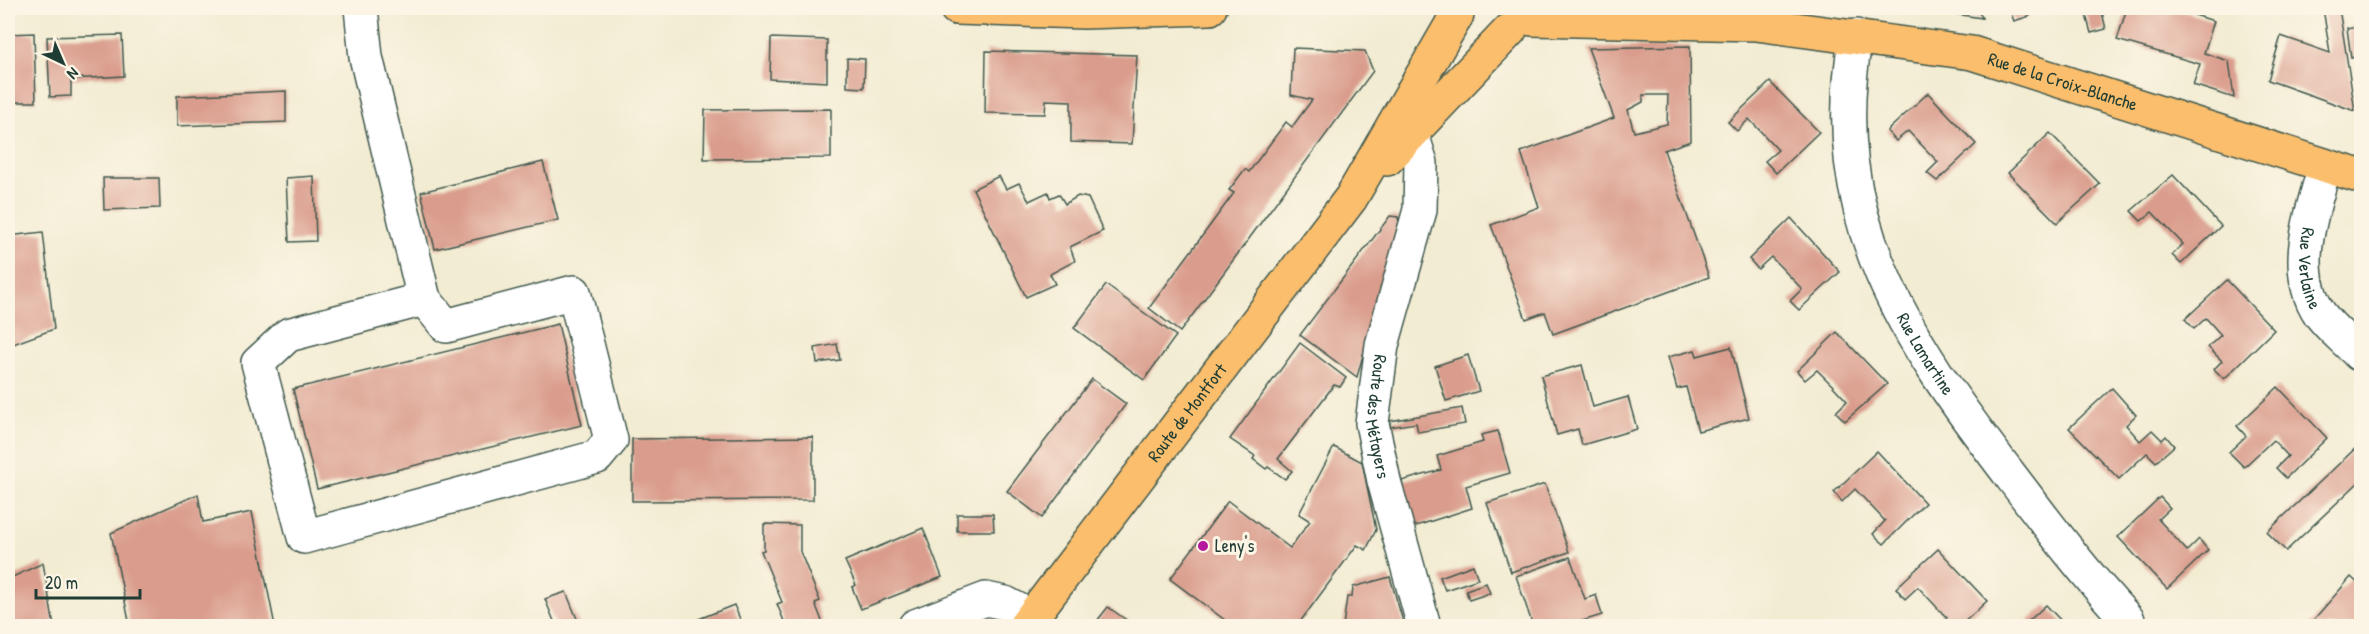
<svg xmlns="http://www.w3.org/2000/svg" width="2369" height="634" font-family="'Patrick Hand',sans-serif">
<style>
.building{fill:#da9d8d;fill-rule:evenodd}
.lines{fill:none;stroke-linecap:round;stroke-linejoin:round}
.minor-casing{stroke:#3f574c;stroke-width:36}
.major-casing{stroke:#3f574c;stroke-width:36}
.minor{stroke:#fff;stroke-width:33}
.major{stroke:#fabe6d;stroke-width:33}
.poi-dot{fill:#b5179e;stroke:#fcf5e5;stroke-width:2}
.labels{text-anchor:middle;stroke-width:6;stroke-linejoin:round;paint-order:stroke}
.street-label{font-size:18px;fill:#1f3d34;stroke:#fcf5e5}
.poi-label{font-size:18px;fill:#1f3d34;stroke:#fcf5e5;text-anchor:start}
</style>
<rect width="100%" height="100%" fill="#fcf5e5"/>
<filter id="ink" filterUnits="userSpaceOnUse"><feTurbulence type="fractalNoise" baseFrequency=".0167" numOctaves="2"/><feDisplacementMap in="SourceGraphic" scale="12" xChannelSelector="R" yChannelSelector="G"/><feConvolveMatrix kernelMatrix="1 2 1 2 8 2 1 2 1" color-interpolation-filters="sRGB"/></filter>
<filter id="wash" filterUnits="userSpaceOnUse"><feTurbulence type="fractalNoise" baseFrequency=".008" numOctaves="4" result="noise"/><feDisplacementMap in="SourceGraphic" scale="24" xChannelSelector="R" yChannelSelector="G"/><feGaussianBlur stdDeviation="1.35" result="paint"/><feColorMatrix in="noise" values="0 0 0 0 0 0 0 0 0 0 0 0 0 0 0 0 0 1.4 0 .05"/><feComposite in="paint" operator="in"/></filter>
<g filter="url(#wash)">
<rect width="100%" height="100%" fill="#f2ecd3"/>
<g id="blocks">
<g class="building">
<path d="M1922 8H1977L1982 18 1922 9Z"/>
<path d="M2009 8H2027L2030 16 2014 21Z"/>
<path d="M2084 8H2101L2106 29 2091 33Z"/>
<path d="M2127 8H2172L2214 21 2204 53 2229 61 2234 98 2193 85 2200 64 2117 40Z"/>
<path d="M2323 8H2339L2355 111 2268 80 2281 36 2330 53Z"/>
<path d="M2361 25V56L2351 58 2347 28Z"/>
<path d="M34 33 36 102H8V34Z"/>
<path d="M122 35 124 76 71 79V96L50 97 47 37Z"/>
<path d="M771 38 827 40V82L770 79Z"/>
<path d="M1690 46 1691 141 1664 150 1709 277 1553 334 1545 312 1526 319 1491 225 1539 207 1521 152 1614 118 1588 48ZM1643 95H1668L1667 124 1634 132 1628 110 1643 102Z"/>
<path d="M1293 48 1365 51 1373 71 1180 332 1149 308 1234 193 1229 190 1245 169 1249 172 1286 122 1292 127 1312 100 1291 95Z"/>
<path d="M986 51 1137 55 1132 144 1071 142V101L1046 100 1045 114 985 113Z"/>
<path d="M847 58 865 59 864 88 847 87Z"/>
<path d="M1770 82 1819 132 1776 173 1765 161 1778 150 1749 119 1737 131 1728 122Z"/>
<path d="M286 91V122L177 126V96Z"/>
<path d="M1928 93 1976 144 1937 181 1927 173 1938 162 1908 131 1896 141 1887 131Z"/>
<path d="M831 109V158L704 159 705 110Z"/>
<path d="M2050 133 2100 184 2057 223 2008 173Z"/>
<path d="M543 162 558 220 435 249 421 192Z"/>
<path d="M2173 175 2221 226 2181 264 2172 255 2183 244 2152 212 2141 221 2131 211Z"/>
<path d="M314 176 316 241 289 242 286 178Z"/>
<path d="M999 176 1006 189 1019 183 1029 201 1048 192 1050 198 1059 194 1065 204 1078 196 1088 198 1103 231 1070 247 1075 261 1050 274 1055 284 1026 297 973 189Z"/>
<path d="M103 178H159L160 208 104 210Z"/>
<path d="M1390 216 1398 217 1399 223 1357 377 1300 335Z"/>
<path d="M1791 218 1840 272 1799 310 1790 301 1802 289 1771 257 1758 269 1749 259Z"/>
<path d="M43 232 54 329 8 346V236Z"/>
<path d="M2227 280 2274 330 2224 379 2214 369 2222 361 2208 347 2221 335 2206 318 2194 329 2185 319Z"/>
<path d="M1106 285 1176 336 1144 380 1074 328Z"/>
<path d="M558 324 582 425 317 489 293 389Z"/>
<path d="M1837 332 1887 384 1845 421 1836 412 1847 401 1833 386 1817 370 1805 380 1797 371Z"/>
<path d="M1300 343 1346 378 1340 387 1334 385 1278 459 1292 471 1285 479 1268 467 1266 469 1253 459 1255 456 1230 439Z"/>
<path d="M837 344 840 360 817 363 815 348Z"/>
<path d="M1731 347 1749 418 1698 431 1686 387 1677 389 1668 357 1695 350 1697 356Z"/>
<path d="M1468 355 1479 391 1446 401 1435 366Z"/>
<path d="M1582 365 1593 407 1628 397 1637 429 1582 445 1578 429 1557 435 1541 376Z"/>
<path d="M1092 379 1126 404 1042 518 1007 491Z"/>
<path d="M2278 387 2327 438 2286 478 2276 468 2288 456 2273 440 2244 467 2229 452 2246 436 2237 426Z"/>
<path d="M2112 388 2136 415 2126 425 2140 441 2152 430 2162 440 2166 436 2174 446 2156 462 2147 453 2119 479 2069 428Z"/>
<path d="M1462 408 1465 424 1418 432 1416 423 1390 427V421Z"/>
<path d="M1498 431 1510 473 1466 486 1472 508 1410 528 1398 482 1441 470 1437 456 1483 442 1481 435Z"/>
<path d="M813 437V500L632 501V439Z"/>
<path d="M2361 443V480L2286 551 2267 532Z"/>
<path d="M1334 447 1362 462 1376 530 1366 550 1357 545 1297 626H1233L1170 579 1228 501 1290 548 1310 521 1299 514Z"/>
<path d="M1877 451 1925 503 1884 544 1873 534 1885 521 1855 489 1842 502 1834 492Z"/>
<path d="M1545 484 1569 552 1511 572 1487 503Z"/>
<path d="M198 494 203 522 252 512 275 626H130L111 533Z"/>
<path d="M2160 497 2170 508 2158 519 2187 551 2199 539 2208 550 2167 589 2118 537Z"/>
<path d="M957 514H993L994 531H957Z"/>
<path d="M764 524 800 525V551L820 601 815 603 824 626H786L777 604 782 602 761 551 764 550Z"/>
<path d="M923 528 942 577 861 609 852 587 856 585 845 561Z"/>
<path d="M1938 549 1987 601 1960 626H1938L1947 618 1918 587 1905 599 1896 588Z"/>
<path d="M1570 557 1585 599 1596 595 1602 615 1566 626H1533L1516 576Z"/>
<path d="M43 563 54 626H8V579Z"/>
<path d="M1473 565 1478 579 1445 590 1440 577Z"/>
<path d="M1390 577 1404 625 1343 626 1347 597H1352L1353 587Z"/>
<path d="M2351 577 2361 586V626H2308Z"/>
<path d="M1486 583 1490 593 1469 600 1466 590Z"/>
<path d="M566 592 580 626H556L545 599Z"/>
<path d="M734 605 743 626H681Z"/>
<path d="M2046 605 2066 626H2023Z"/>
<path d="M1108 607 1135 626H1093Z"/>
</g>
</g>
</g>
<g filter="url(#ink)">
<use href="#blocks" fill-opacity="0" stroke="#3f574c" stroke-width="1.5"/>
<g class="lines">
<defs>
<g id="minor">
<path d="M361 8 366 57 424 299 446 326 574 292 611 440 597 457 304 537 258 363 288 335 424 299"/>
<path id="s1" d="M1856 36C1823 217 1905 338 2010 475 2048 525 2085 574 2128 620"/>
<path id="s2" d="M1412 134 1421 163 1420 210 1382 345 1372 423 1384 481 1424 626"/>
<path id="s3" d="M2325 166C2312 213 2290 270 2320 314 2331 329 2347 341 2359 354"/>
<path d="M915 626 986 599 1005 603 1032 617"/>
</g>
<g id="major">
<path d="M956 8 1084 12 1210 8"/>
<path id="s4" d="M1531 19 1756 24 1972 53 2362 177"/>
<path d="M1387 159 1510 30"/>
<path id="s5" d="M1025 626 1351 198 1457 15"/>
</g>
</defs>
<use href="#minor" class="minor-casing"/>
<use href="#major" class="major-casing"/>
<use href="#minor" class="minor"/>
<use href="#major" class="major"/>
</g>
</g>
<circle class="poi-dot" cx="1203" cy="546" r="6"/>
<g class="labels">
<g class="street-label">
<text dy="6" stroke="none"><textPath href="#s4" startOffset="538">Rue de la Croix-Blanche</textPath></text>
<text dy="6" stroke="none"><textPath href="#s3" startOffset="105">Rue Verlaine</textPath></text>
<text dy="6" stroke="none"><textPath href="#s1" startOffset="334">Rue Lamartine</textPath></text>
<text dy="6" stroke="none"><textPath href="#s5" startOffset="268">Route de Montfort</textPath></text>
<text dy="6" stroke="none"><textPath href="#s2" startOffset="290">Route des Métayers</textPath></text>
</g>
<g class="poi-label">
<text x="1215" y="552">Leny's</text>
</g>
</g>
<rect width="2369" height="634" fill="none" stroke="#fcf5e5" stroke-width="30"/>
<g transform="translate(63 63) rotate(136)" stroke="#fcf5e5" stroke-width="4.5" paint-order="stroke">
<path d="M0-4.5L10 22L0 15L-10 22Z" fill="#1f3d34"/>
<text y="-9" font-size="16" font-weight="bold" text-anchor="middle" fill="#1f3d34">N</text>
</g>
<path d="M36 589v9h104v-9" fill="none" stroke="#1f3d34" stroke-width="3"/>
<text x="45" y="589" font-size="18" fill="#1f3d34" stroke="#fcf5e5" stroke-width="4.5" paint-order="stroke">20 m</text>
</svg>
